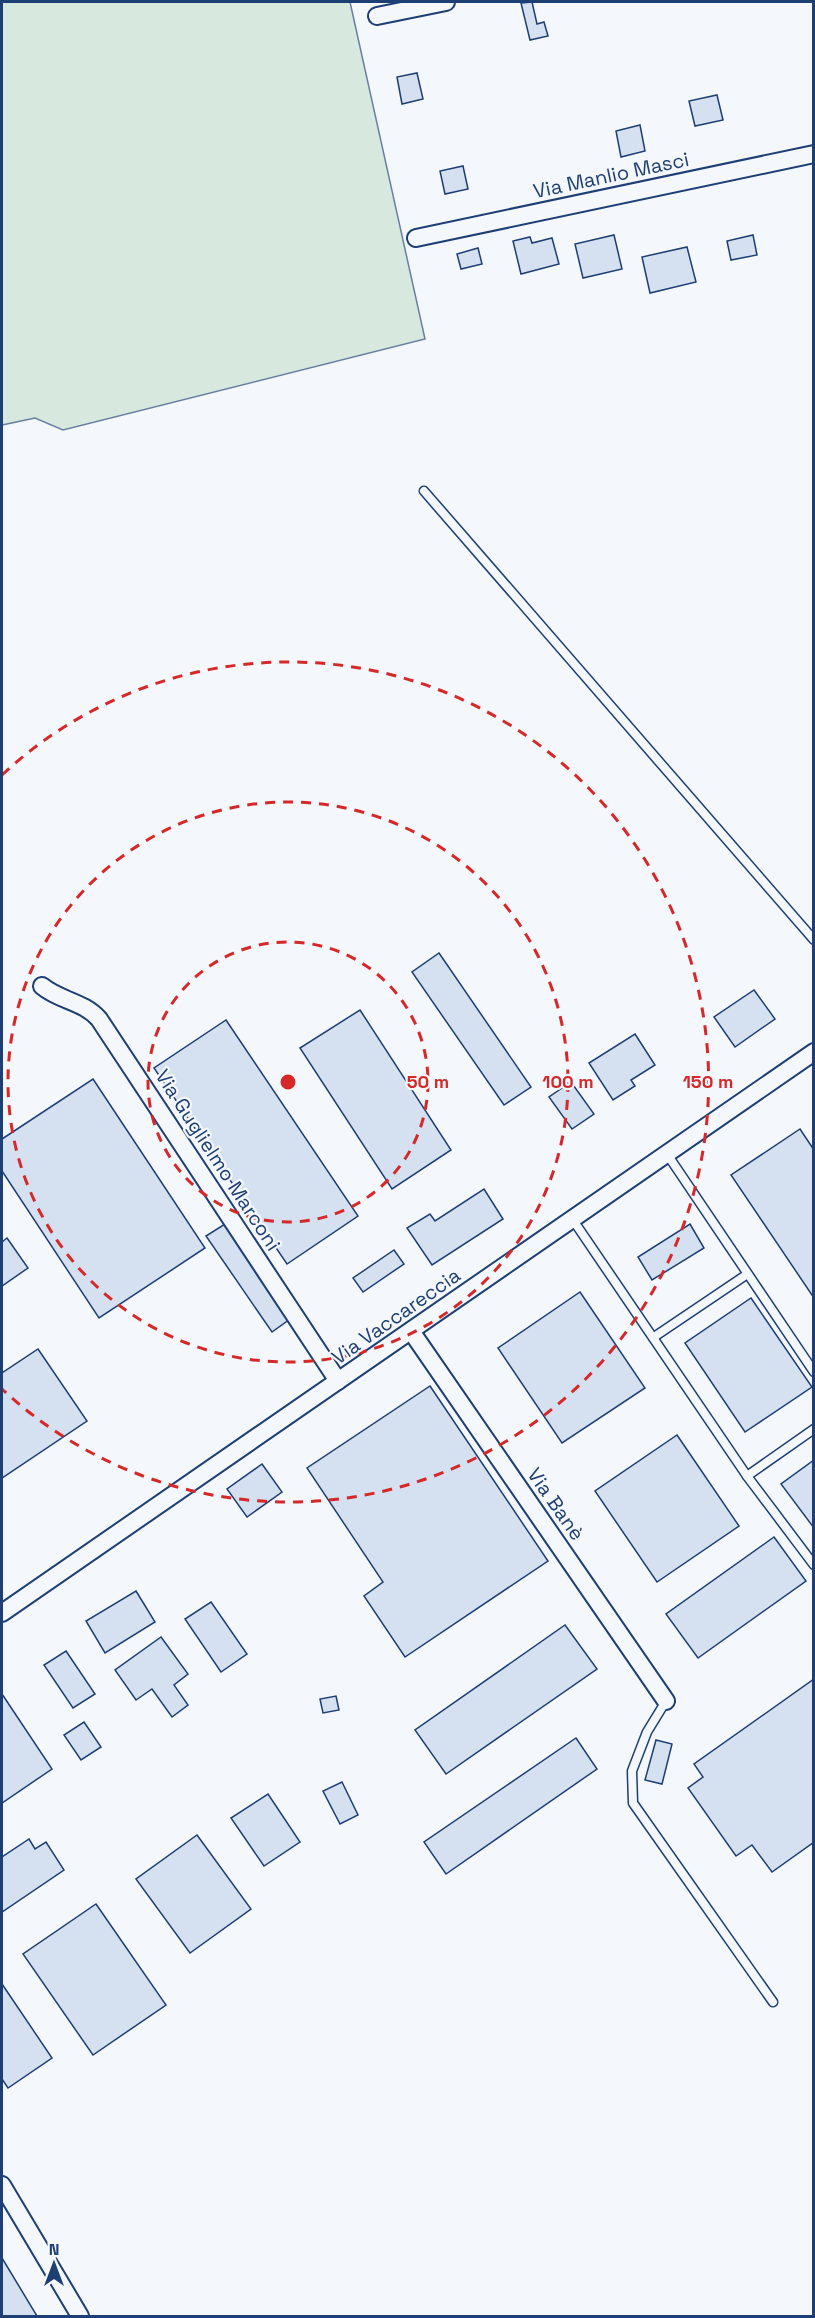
<svg xmlns="http://www.w3.org/2000/svg" width="815" height="2318" font-family="'Space Grotesk',sans-serif">
<style>
.green{fill:#d7e8df;stroke:#687fa3;stroke-width:1.5}
.building{fill:#d5e0f0;stroke:#1d3f73;stroke-width:1.5}
.lines{fill:none;stroke-linecap:round;stroke-linejoin:round}
.service-casing{stroke:#1d3f73;stroke-width:11}
.minor-casing{stroke:#1d3f73;stroke-width:20}
.service{stroke:#f4f7fb;stroke-width:8}
.minor{stroke:#f4f7fb;stroke-width:16}
.ring{fill:none;stroke:#d62828;stroke-width:3;stroke-dasharray:10 8}
.labels{text-anchor:middle;stroke-width:4.5;stroke-linejoin:round;paint-order:stroke}
.street-label{font-size:20px;fill:#1d3f73;stroke:#f4f7fb}
.centre{fill:#d62828;stroke:#f4f7fb;stroke-width:3}
.ring-label{font-size:18px;text-anchor:middle;font-weight:bold;fill:#d62828;stroke:#f4f7fb;stroke-width:4.5;stroke-linejoin:round;paint-order:stroke}
</style>
<rect width="100%" height="100%" fill="#f4f7fb"/>
<path class="green" d="M2 2H350L425 339 63 430 35 418 2 425Z"/>
<g class="building">
<path d="M532 2 537 24 544 22 548 36 530 40 521 3Z"/>
<path d="M417 73 423 99 402 104 397 77Z"/>
<path d="M717 95 723 120 695 126 689 101Z"/>
<path d="M640 125 645 151 621 157 616 131Z"/>
<path d="M463 166 468 189 445 194 440 171Z"/>
<path d="M614 235 622 269 583 278 575 244Z"/>
<path d="M753 235 757 255 731 260 727 241Z"/>
<path d="M530 237 532 243 552 238 559 264 521 274 513 241Z"/>
<path d="M687 247 696 282 650 293 642 257Z"/>
<path d="M478 248 482 264 461 269 457 254Z"/>
<path d="M439 953 531 1087 504 1105 412 972Z"/>
<path d="M754 990 775 1019 735 1047 714 1017Z"/>
<path d="M360 1010 451 1150 392 1189 300 1048Z"/>
<path d="M226 1020 358 1216 287 1264 154 1068Z"/>
<path d="M635 1034 655 1065 631 1080 635 1086 613 1100 589 1063Z"/>
<path d="M93 1079 205 1248 99 1318 2 1171V1139Z"/>
<path d="M571 1082 594 1114 572 1129 549 1097Z"/>
<path d="M800 1129 814 1150V1298L731 1175Z"/>
<path d="M484 1189 503 1219 432 1265 407 1228 430 1214 435 1221Z"/>
<path d="M225 1224 290 1319 272 1332 206 1236Z"/>
<path d="M690 1224 704 1248 652 1280 638 1257Z"/>
<path d="M7 1238 28 1268 2 1286V1242Z"/>
<path d="M394 1250 404 1264 363 1292 353 1278Z"/>
<path d="M580 1292 645 1388 562 1443 498 1348Z"/>
<path d="M751 1298 812 1387 745 1432 685 1343Z"/>
<path d="M38 1349 87 1421 2 1478V1373Z"/>
<path d="M430 1386 548 1561 405 1657 364 1596 383 1582 307 1468Z"/>
<path d="M677 1435 739 1526 657 1582 595 1491Z"/>
<path d="M814 1460V1528L781 1484Z"/>
<path d="M262 1464 282 1492 247 1517 227 1489Z"/>
<path d="M774 1537 806 1581 698 1658 666 1614Z"/>
<path d="M136 1591 155 1622 105 1653 86 1621Z"/>
<path d="M211 1602 247 1654 221 1672 185 1619Z"/>
<path d="M565 1625 597 1669 446 1774 415 1730Z"/>
<path d="M161 1637 188 1674 174 1685 188 1705 172 1717 152 1689 136 1700 115 1670Z"/>
<path d="M66 1651 95 1694 73 1708 44 1665Z"/>
<path d="M814 1679V1842L772 1872 752 1845 736 1856 688 1788 703 1777 694 1764Z"/>
<path d="M2 1694 52 1769 2 1803Z"/>
<path d="M336 1696 339 1710 323 1713 320 1699Z"/>
<path d="M84 1722 101 1747 81 1760 64 1735Z"/>
<path d="M576 1738 597 1769 446 1874 424 1842Z"/>
<path d="M656 1740 672 1744 662 1784 645 1780Z"/>
<path d="M342 1782 358 1815 340 1824 323 1791Z"/>
<path d="M268 1794 300 1842 264 1866 231 1818Z"/>
<path d="M197 1835 251 1909 190 1953 136 1879Z"/>
<path d="M29 1839 35 1849 46 1842 64 1870 2 1912V1857Z"/>
<path d="M96 1904 166 2005 93 2055 23 1954Z"/>
<path d="M2 1984 52 2058 8 2088 2 2079Z"/>
<path d="M2 2258 37 2316H2Z"/>
</g>
<g class="lines">
<defs>
<g id="service">
<path d="M424 491 814 940"/>
<path d="M667 1154 814 1372"/>
<path d="M573 1220 747 1476 814 1565"/>
<path d="M654 1337 746 1275"/>
<path d="M747 1476 814 1429"/>
<path d="M666 1701 647 1732 632 1771 633 1803 773 2002"/>
</g>
<g id="minor">
<path d="M377 16 446 2"/>
<path d="M416 238 814 154"/>
<path d="M42 986C60 1001 83 1001 99 1019L338 1381"/>
<path d="M411 1331 666 1701"/>
<path d="M2 1613 814 1052"/>
<path d="M2 2185 80 2316"/>
</g>
</defs>
<use href="#service" class="service-casing"/>
<use href="#minor" class="minor-casing"/>
<use href="#service" class="service"/>
<use href="#minor" class="minor"/>
</g>
<g class="ring">
<circle cx="288" cy="1082" r="140"/>
<circle cx="288" cy="1082" r="280"/>
<path d="M2 775A420 420 0 1 1 2 1389"/>
</g>
<g class="labels">
<g class="street-label">
<text transform="translate(611 175) rotate(-12)" y="7">Via Manlio Masci</text>
<text transform="translate(218 1160) rotate(57)" y="7">Via Guglielmo Marconi</text>
<text transform="translate(396 1316) rotate(-35)" y="7">Via Vaccareccia</text>
<text transform="translate(556 1504) rotate(55)" y="7">Via Banè</text>
</g>
</g>
<circle cx="288" cy="1082" r="9" class="centre"/>
<g class="ring-label">
<text x="428" y="1088">50 m</text>
<text x="568" y="1088">100 m</text>
<text x="708" y="1088">150 m</text>
</g>
<rect width="815" height="2318" fill="none" stroke="#1d3f73" stroke-width="6"/>
<g transform="translate(54 2264)" stroke="#f4f7fb" stroke-width="4.5" paint-order="stroke">
<path d="M0-4.5L10 22L0 15L-10 22Z" fill="#1d3f73"/>
<text y="-9" font-size="16" font-weight="bold" text-anchor="middle" fill="#1d3f73">N</text>
</g>
</svg>
